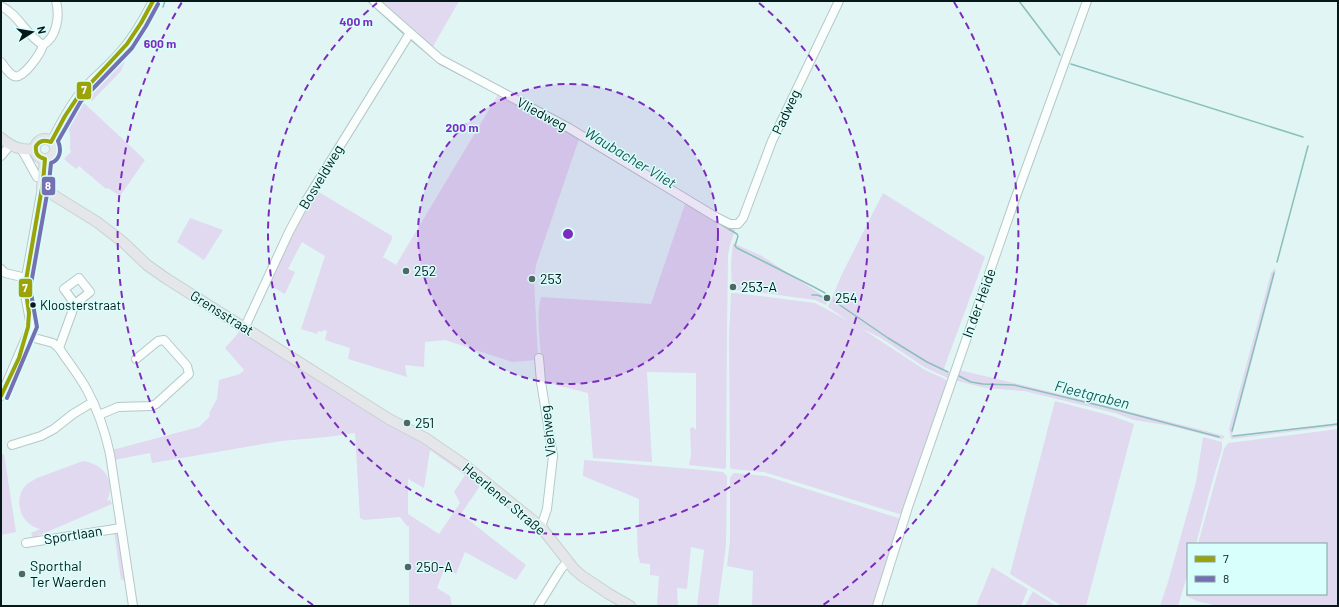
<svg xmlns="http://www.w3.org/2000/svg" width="1339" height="607" font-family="Barlow,sans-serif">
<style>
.green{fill:#e0d9ef;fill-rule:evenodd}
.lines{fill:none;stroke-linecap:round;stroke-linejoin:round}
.stream{stroke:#8abfbb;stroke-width:1.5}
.minor-casing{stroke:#b6c8c7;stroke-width:10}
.major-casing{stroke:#c8d2d1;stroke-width:12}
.minor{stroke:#fafefd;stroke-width:8}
.major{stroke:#e5e6e9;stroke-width:10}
.bus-1-casing{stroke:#d8fffc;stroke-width:7}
.bus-2-casing{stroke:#d8fffc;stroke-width:7}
.bus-1{stroke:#9ba309;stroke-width:4}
.bus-2{stroke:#7570b3;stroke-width:4}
.ring{fill:none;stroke:#7b2cbf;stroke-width:2;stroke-dasharray:7 5}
.poi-dot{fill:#536664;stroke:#d8fffc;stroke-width:1.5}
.bus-dot{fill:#061817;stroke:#d8fffc;stroke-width:1.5}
.labels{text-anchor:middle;stroke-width:3;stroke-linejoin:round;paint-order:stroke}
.bus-label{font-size:13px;fill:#061817;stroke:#d8fffc;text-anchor:start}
.street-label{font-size:14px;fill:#061817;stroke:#d8fffc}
.poi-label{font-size:14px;fill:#061817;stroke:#d8fffc;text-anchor:start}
.water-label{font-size:15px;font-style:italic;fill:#1f5855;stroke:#d8fffc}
.centre{fill:#7b2cbf;stroke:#d8fffc;stroke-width:2}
.ring-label{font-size:12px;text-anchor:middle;font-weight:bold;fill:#7b2cbf;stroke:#d8fffc;stroke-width:3;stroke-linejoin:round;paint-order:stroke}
.line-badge{stroke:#d8fffc;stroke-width:1.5}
.badge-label{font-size:11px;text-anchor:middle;font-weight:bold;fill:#fff}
</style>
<rect width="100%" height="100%" fill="#e1f6f4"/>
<g class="green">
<path d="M378 1H459L431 50Z"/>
<path d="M125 61 121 71 92 101 87 97Z"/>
<path d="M499 93 580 136 536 265 534 279 538 358 537 360 512 362 445 340 425 342 424 367 405 365 407 377 348 359 350 348 325 340 327 331 323 330 322 332 318 331 317 334 301 329 325 256 302 242 288 269 295 272 285 294 267 284 314 189 392 236V239L383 257 396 265Z"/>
<path d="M83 102 145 160 120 196 108 188 106 189 79 166 76 169 64 159 71 152C68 144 73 136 68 129 72 119 76 111 83 102Z"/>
<path d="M883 193 985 257 943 371 952 374 950 379 924 367 881 338 861 328 925 370 945 379 948 383 903 513 899 514 764 472 731 469 730 465 729 338 731 293H736L815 303 847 320 828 307 842 274Z"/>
<path d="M686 201 736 227 730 245 728 255 727 336 726 468 725 469 689 465 691 455 690 428 693 427 696 430V373L647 372 652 462 593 458 588 393 544 382C542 361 535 316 541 297L651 304Z"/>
<path d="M190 218 223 230 204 260 177 242Z"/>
<path d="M733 243 762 256 828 299 826 305 815 300 749 291 732 290 731 264Z"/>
<path d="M1274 269 1276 270 1232 435 1235 436 1338 423V426L1231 439 1229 429 1271 273Z"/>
<path d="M241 330 296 366 304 372 427 442 510 508 480 486 461 514 526 565 516 580 465 552 456 574 445 567 437 588 450 596 452 606H409V526H407L400 517 364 520 360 518 355 433 327 437 281 441 152 463 150 453 114 460 112 450 199 427 210 416 209 413 217 399 219 380 240 374 244 370 225 348ZM430 450 465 475 454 492 460 503 439 534 408 514V479L424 488Z"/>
<path d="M959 370 1035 388 1206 431 1224 436V438L1221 439 1171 426 1134 420 1115 413 1024 391 985 388 954 380Z"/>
<path d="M1055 401 1112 416 1134 424 1086 606H1062L1010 574Z"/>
<path d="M1338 429V606H1217L1197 601 1186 596 1188 582V594H1326V544H1198L1224 449 1228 443Z"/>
<path d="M1203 437 1222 442V449L1211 486 1196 544H1188V573L1178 606H1160L1168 582 1196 482Z"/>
<path d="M1 454H4L16 532 1 535Z"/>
<path d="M584 460 704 470 723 472 727 476 726 546 718 606H697L704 550 691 547 687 589 677 588 678 606 657 605 659 576 650 575V564L640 563 639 558 638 556 637 529 639 527V499L583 476Z"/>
<path d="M83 461C104 464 116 481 107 501L110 500 112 504 33 538 31 533 40 529C21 525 12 500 26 485 29 482 34 480 37 478Z"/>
<path d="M734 473 766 476 898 518 900 521 875 606H752L753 571 727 566 730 540V477Z"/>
<path d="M119 530 126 579 121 580 114 531Z"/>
<path d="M992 567 1028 589 1021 606H976Z"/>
<path d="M1033 591 1034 592 1056 606H1025Z"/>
</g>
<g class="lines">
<g class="stream">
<path d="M368 1 403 33"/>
<path d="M1019 1 1060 55"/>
<path d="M163 7 165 1"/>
<path d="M410 39 440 64 500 95"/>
<path d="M1071 64 1303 137"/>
<path d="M561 128 649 181"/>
<path d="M717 222 737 234 738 236 735 246 737 248 814 287 825 293 826 298"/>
<path d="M1277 262 1308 146"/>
<path d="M812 295H817L826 298"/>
<path d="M834 301 888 338 927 362 948 372"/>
<path d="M959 376 971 382 983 384 1014 385 1106 407 1219 437"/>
<path d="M1232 431 1274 273"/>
<path d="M1233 436 1338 424"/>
</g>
<defs>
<g id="minor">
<path d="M374 1 440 59 569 128 716 217 730 224H738L743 218 772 141 839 1"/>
<path d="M1 6C18 14 26 35 43 45"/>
<path d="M1 62C4 66 9 74 14 76 23 80 41 53 43 45 57 37 60 16 56 1"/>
<path d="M51 142C60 124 69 107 81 92 92 79 105 69 116 57 132 40 143 21 153 1"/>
<path d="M22 150 37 177"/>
<path d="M1 156 7 149"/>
<path d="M1 269 5 273 26 278"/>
<path d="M245 327 289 232 304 204 410 33"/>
<path d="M27 336 53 343 59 348C68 362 79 375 87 390 98 410 105 431 110 454L133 606"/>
<path d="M59 348 75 304 64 289 79 278 90 292 75 304"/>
<path d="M539 358 541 382 553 456 547 509 541 527"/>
<path d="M1 396 31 326 24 289 42 188"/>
<path d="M99 415 118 407 151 406 156 404 189 374 187 366 164 340 158 341 136 359"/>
<path d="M12 445 41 436 54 429 73 414 93 402"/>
<path d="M26 543 121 528"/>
<path d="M538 606 561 569 568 561"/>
<path d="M877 606 908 507 1014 202 1087 1"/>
</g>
<g id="major">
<path d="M1 138C12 147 21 151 35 149"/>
<circle cx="45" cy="149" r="10"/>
<path d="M45 159 42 188 97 222 123 242 147 265 167 279 389 419 425 438 463 464 541 527 574 569 582 576 609 594 630 606"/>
</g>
</defs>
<use href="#minor" class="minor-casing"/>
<use href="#major" class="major-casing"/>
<use href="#minor" class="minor"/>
<use href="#major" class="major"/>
<defs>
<path id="bus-1" d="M1 396 19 358 28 327 29 313 25 286 43 182 45 159C38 157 35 154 36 146 40 140 44 140 51 142L65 116 77 98 127 44 141 23 153 1"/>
<path id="bus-2" d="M7 398 37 327 31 293V284L49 183 51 163C60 160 62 150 58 141L81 101 132 48 146 26 158 4"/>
</defs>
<use href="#bus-1" class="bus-1-casing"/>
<use href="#bus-2" class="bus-2-casing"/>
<use href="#bus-1" class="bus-1"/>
<use href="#bus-2" class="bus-2"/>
</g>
<circle cx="568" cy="234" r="150" fill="#7b2cbf" fill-opacity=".12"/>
<g class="ring">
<circle cx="568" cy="234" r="150"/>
<path d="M759 3A300 300 0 1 1 377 3"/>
<path d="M313 605A450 450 0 0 1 182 2M954 2A450 450 0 0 1 823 605"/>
</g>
<g class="poi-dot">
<circle cx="406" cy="271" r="4"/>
<circle cx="532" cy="279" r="4"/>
<circle cx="733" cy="287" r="4"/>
<circle cx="827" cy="298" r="4"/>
<circle cx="407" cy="423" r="4"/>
<circle cx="408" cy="567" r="4"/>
<circle cx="22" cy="574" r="4"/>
</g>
<circle class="bus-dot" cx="33" cy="305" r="3.5"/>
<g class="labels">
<g class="bus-label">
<text x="40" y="310">Kloosterstraat</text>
</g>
<g class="street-label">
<text transform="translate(786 112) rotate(-65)" y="5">Padweg</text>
<text transform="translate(542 114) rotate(28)" y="5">Vliedweg</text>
<text transform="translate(321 177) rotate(-59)" y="5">Bosveldweg</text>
<text transform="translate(979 303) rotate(-70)" y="5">In der Heide</text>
<text transform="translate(222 313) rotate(32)" y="5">Grensstraat</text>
<text transform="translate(548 431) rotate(-97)" y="5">Viehweg</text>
<text transform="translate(504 499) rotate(40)" y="5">Heerlener Straße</text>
<text transform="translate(73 535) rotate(-9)" y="5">Sportlaan</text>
</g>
<g class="poi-label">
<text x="414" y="276">252</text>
<text x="540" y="284">253</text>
<text x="741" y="292">253-A</text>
<text x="835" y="303">254</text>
<text x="415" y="428">251</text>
<text x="30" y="571">Sporthal<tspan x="30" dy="16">Ter Waerden</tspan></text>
<text x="416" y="572">250-A</text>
</g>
<g class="water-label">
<text transform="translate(630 158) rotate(31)" y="5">Waubacher Vliet</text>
<text transform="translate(1092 395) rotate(14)" y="5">Fleetgraben</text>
</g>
</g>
<circle cx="568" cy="234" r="6" class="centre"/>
<g class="ring-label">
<text x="356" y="26">400 m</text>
<text x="160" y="48">600 m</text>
<text x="462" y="132">200 m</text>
</g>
<g class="line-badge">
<rect x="76" y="81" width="16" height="19" rx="4" fill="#9ba309"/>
<rect x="41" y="176" width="15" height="20" rx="4" fill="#7570b3"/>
<rect x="18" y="278" width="15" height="20" rx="4" fill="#9ba309"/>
</g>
<g class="badge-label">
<text x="84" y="94">7</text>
<text x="48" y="190">8</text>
<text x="25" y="292">7</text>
</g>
<rect width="1339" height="607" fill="none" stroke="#061817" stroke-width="4"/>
<rect x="1187" y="543" width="140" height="52" fill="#d8fffc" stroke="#84a3a0"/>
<rect x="1195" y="556" width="20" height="6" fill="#9ba309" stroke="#84a3a0"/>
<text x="1223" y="563" font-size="12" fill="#061817">7</text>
<rect x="1195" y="576" width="20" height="6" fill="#7570b3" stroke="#84a3a0"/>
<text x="1223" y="583" font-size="12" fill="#061817">8</text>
<g transform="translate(32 32) rotate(78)" stroke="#d8fffc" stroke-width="3" paint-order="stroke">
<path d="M0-3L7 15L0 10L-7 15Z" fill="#061817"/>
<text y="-6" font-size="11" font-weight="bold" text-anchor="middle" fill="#061817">N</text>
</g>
</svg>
